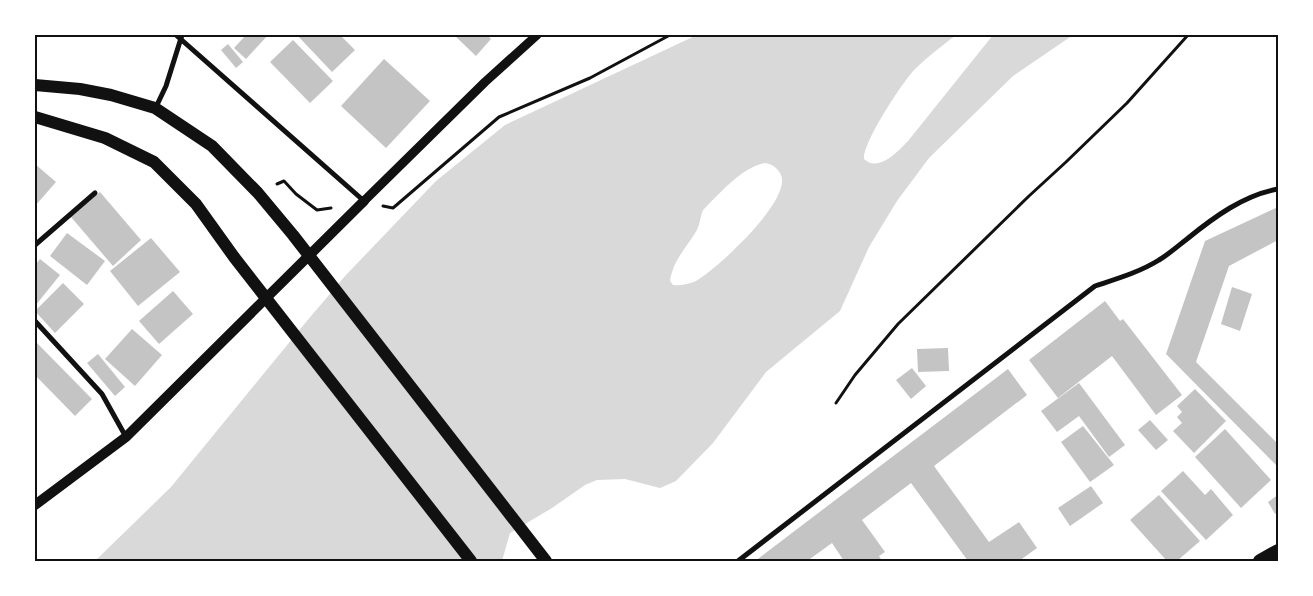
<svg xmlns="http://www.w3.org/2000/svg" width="1313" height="596" font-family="Raleway,sans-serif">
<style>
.water{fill:#d9d9d9;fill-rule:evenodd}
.building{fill:#c4c4c4}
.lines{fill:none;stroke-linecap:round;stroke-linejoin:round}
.path{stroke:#111;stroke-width:3}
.minor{stroke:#111;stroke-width:5}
.tertiary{stroke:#111;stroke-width:9}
.secondary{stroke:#111;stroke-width:10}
.primary{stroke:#111;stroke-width:12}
.trunk{stroke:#111;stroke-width:14}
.neatline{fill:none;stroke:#111;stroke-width:2}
</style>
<rect width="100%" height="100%" fill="#fff"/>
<path class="water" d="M697 35H956C942 46 927 57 914 70 902 83 863 142 864 159 879 173 898 151 908 141L993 35H1073L1013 76 929 158 897 201 869 247 840 311 766 372 713 443 676 481 660 488 625 479 597 480 585 485 552 508 510 533 502 561H95L171 487 306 322 346 275 436 181 505 125ZM765 163C772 164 776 167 780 173 796 197 716 270 696 281 689 284 680 286 673 285L670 281C673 260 687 247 697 230 700 224 700 217 703 210 718 195 743 166 765 163Z"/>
<g class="building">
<path d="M246 35H268L246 59 234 48Z"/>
<path d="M297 35H340L355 50 332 72Z"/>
<path d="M454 35H487L491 39 476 56Z"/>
<path d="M293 40 333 81 310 103 270 62Z"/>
<path d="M228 44 243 62 236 68 221 50Z"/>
<path d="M384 59 430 101 386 148 341 106Z"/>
<path d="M35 164 56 182 35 206Z"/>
<path d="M100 192 141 240 113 266 71 217Z"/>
<path d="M1278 207V240L1229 266 1196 362 1278 444V467L1166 354 1205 241Z"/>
<path d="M67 233 105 261 87 285 50 256Z"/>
<path d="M151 238 180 272 138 306 110 271Z"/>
<path d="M40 259 60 275 35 306V265Z"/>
<path d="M63 283 84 304 55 333 35 311Z"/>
<path d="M1232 287 1252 294 1240 331 1221 324Z"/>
<path d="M173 291 193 314 159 344 139 321Z"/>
<path d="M1105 301 1120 321 1123 319 1182 395 1156 415 1112 356 1058 398 1029 360Z"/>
<path d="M132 329 162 355 135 386 105 359Z"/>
<path d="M35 341 92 399 75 416 35 375Z"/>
<path d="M948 348 949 371 918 372 917 349Z"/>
<path d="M98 354 125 387 115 396 87 363Z"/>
<path d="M912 368 926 386 911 399 896 380Z"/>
<path d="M1008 369 1027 395 934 466 989 542 1019 522 1037 548 1019 561H968L911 483 862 520 885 552 879 556 882 561H844L832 543 807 561H755Z"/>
<path d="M1079 383 1125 445 1109 457 1079 416 1057 432 1041 411Z"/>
<path d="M1195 389 1226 421 1194 453 1173 431 1182 423 1177 417 1182 412 1177 406Z"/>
<path d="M1150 420 1168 440 1156 450 1138 430Z"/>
<path d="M1083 426 1114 465 1090 482 1061 442Z"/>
<path d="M1225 429 1271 480 1241 508 1195 457Z"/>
<path d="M1183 471 1205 495 1211 489 1233 515 1206 540 1161 491Z"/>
<path d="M1091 486 1103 503 1070 526 1058 508Z"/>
<path d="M1159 495 1200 541 1177 561H1167L1130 520Z"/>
<path d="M1278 495V512L1275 514 1268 502Z"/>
</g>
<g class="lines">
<g class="path">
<path d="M277 184 284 181 296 194 317 210 331 208"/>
<path d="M383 206 393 208 499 117 590 78 670 35"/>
<path d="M836 403 855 375 898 324 1029 196 1066 162 1127 103 1188 35"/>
</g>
<g class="minor">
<path d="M176 35 364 201"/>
<path d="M156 107 166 86 182 35"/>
<path d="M35 245 95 193"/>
<path d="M35 321 102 394 126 437"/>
<path d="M738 561 1095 286C1116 279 1140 272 1159 260 1169 254 1178 246 1187 239 1214 217 1244 195 1278 189"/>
</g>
<path class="tertiary" d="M364 201 485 82 537 35"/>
<path class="secondary" d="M35 505 126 437 364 201"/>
<g class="primary">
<path d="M35 85 80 89 111 95 155 108 212 146 258 193 293 235 546 561"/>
<path d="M35 117 105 138 154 162 196 204 234 257 471 561"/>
</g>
<path class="trunk" d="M1260 561 1278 551"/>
</g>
<rect width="1313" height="596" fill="none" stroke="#ffffff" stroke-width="72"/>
<rect x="36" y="36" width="1241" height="524" class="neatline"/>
</svg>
